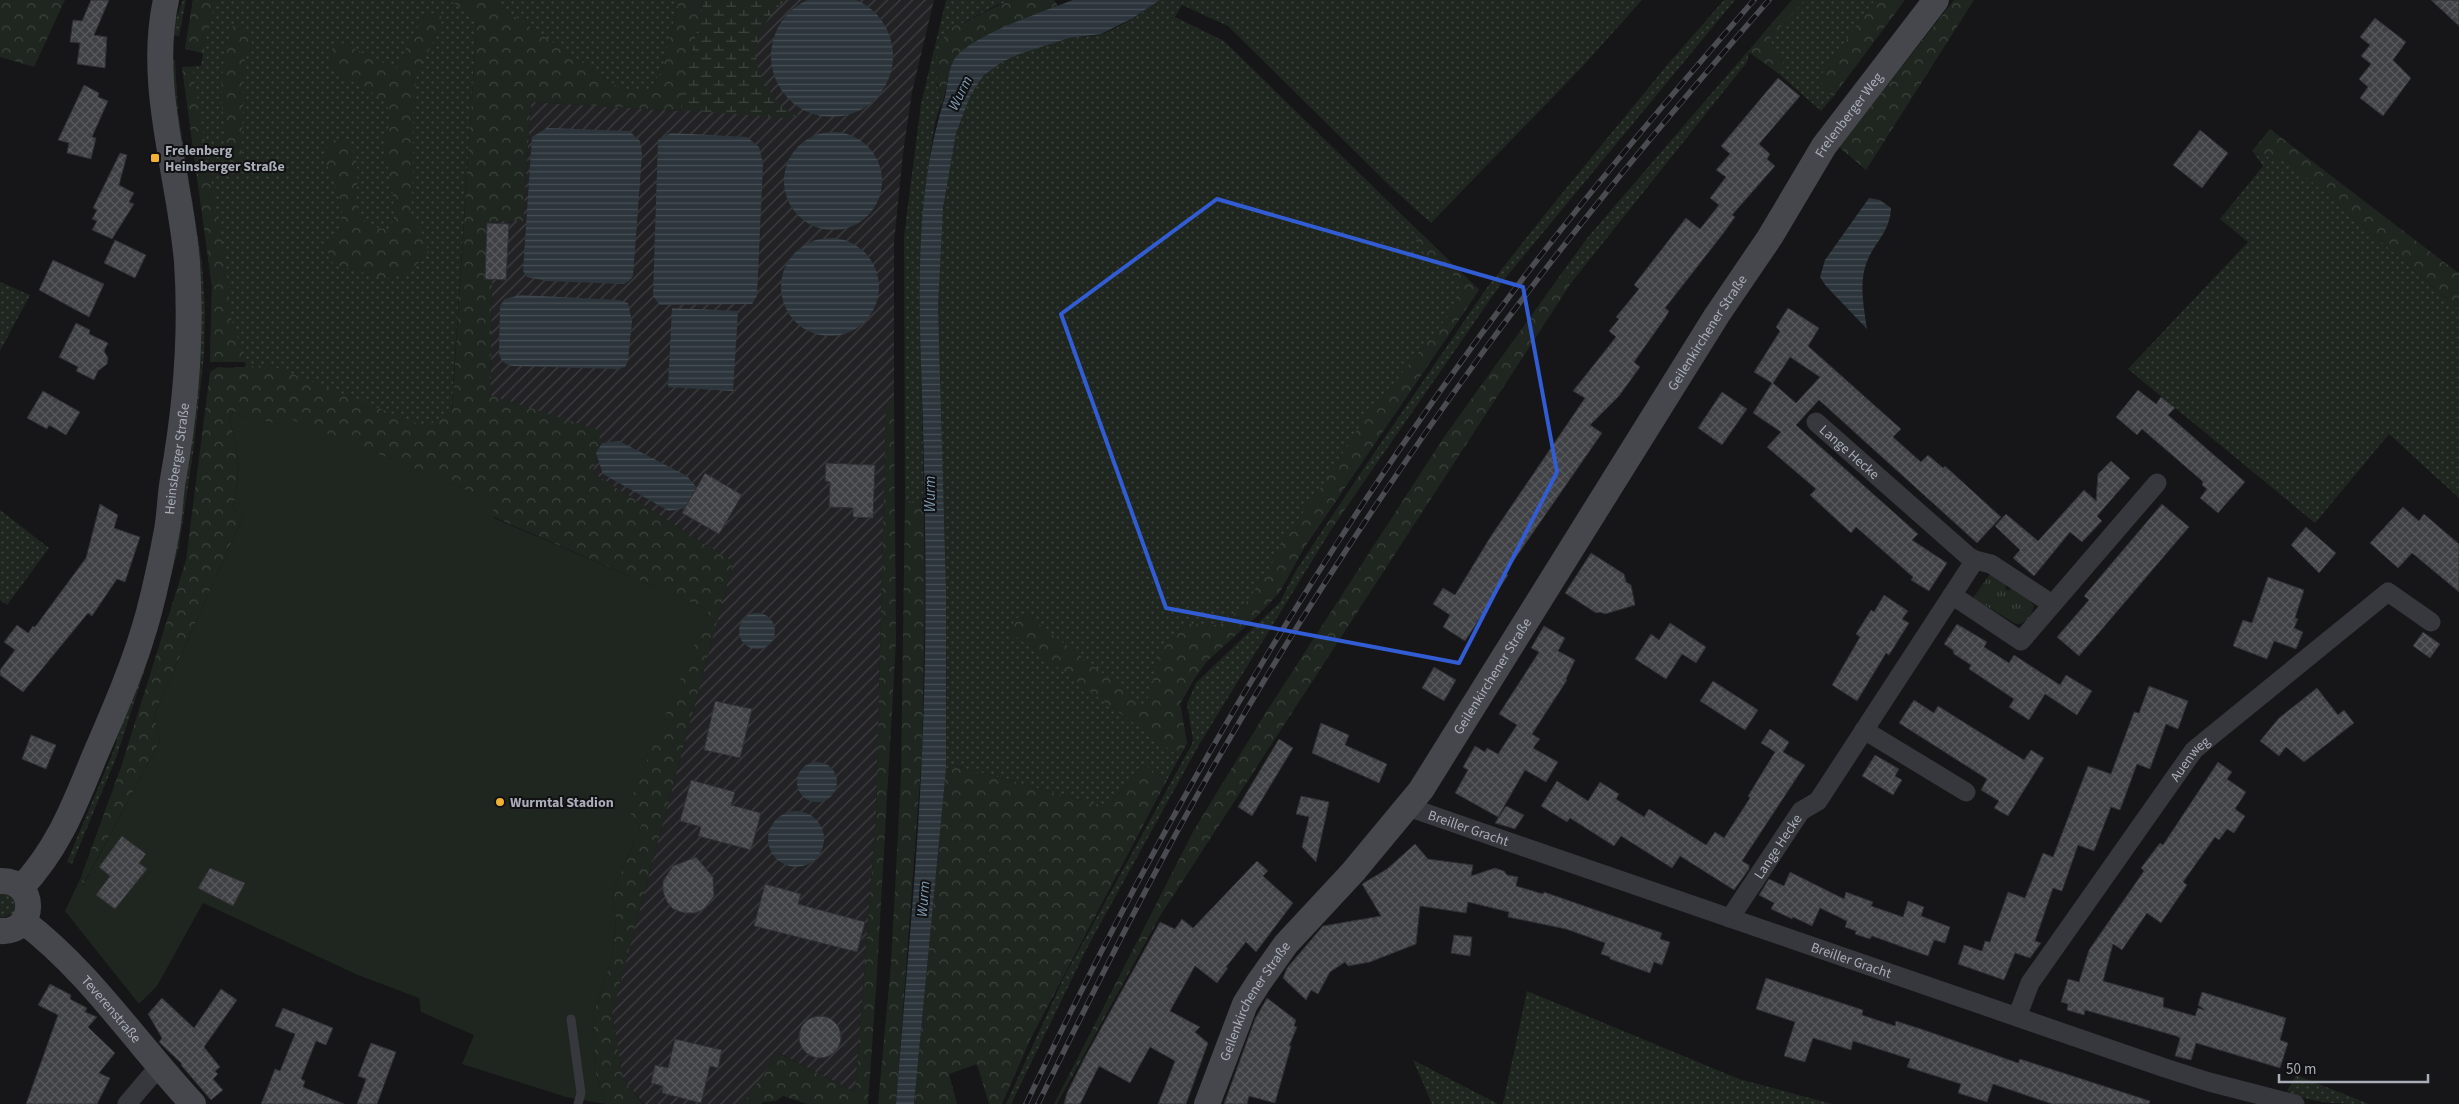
<svg xmlns="http://www.w3.org/2000/svg" width="2459" height="1104" font-family="'Source Sans 3',sans-serif">
<style>
.industrial{fill:url(#industrial-furrows)}
.grass{fill:url(#grass-dots)}
.forest{fill:url(#forest-crowns)}
.wetland{fill:url(#wetland-marsh)}
.park{fill:url(#park-tufts)}
.pitch{fill:#1e261f}
.water{fill:url(#water-rules)}
.building{fill:url(#building-cross-hatch);stroke:#303034;fill-rule:evenodd}
.lines{fill:none;stroke-linecap:round;stroke-linejoin:round}
.lane{stroke:#37383d;stroke-width:9}
.street{stroke:#37383d;stroke-width:19}
.secondary{stroke:#45474d;stroke-width:26}
.rail-casing{stroke:#4a4c52;stroke-width:5.5}
.rail{stroke:#111113;stroke-width:4;stroke-dasharray:11;stroke-linecap:butt}
.marked{fill:none;stroke:#325cd3;stroke-width:4;stroke-linejoin:round}
.poi-dot{fill:#f2b134;stroke:#111113;stroke-width:2}
.labels{text-anchor:middle;stroke-width:4;stroke-linejoin:round;paint-order:stroke}
.street-label{font-size:14px;fill:#a8adb8;stroke:#111113}
.poi-label{font-size:14px;font-weight:bold;fill:#a8adb8;stroke:#111113;text-anchor:start}
.water-label{font-size:15px;font-style:italic;fill:#7f9bb3;stroke:#111113}
</style>
<defs>
<pattern id="industrial-furrows" width="10" height="10" patternUnits="userSpaceOnUse" patternTransform="scale(1.25)"><rect width="10" height="10" fill="#222225"/><path d="M-1 1l2-2M0 10L10 0M9 11l2-2" fill="none" stroke="#3f3f43"/></pattern>
<pattern id="grass-dots" width="8" height="8" patternUnits="userSpaceOnUse" patternTransform="scale(1.25)"><rect width="8" height="8" fill="#1e261f"/><path d="M2 2h.1M6 6h.1" fill="none" stroke="#3c433d" stroke-width="1.8" stroke-linecap="round"/></pattern>
<pattern id="forest-crowns" width="20" height="18" patternUnits="userSpaceOnUse" patternTransform="scale(1.25)"><rect width="20" height="18" fill="#1e261f"/><path d="M2 6a3 3 0 1 1 6 0M12 15a3 3 0 1 1 6 0" fill="none" stroke="#3c433d"/></pattern>
<pattern id="wetland-marsh" width="20" height="14" patternUnits="userSpaceOnUse" patternTransform="scale(1.25)"><rect width="20" height="14" fill="#1e261f"/><path d="M1 5h8M5 5V1M11 12h8M15 12V8" fill="none" stroke="#3c433d"/></pattern>
<pattern id="park-tufts" width="24" height="20" patternUnits="userSpaceOnUse" patternTransform="scale(1.25)"><rect width="24" height="20" fill="#1e261f"/><path d="M3 7l-1-3M5 7V3M7 7l1-3M15 17l-1-3M17 17v-4M19 17l1-3" fill="none" stroke="#3c433d"/></pattern>
<pattern id="water-rules" width="6" height="5" patternUnits="userSpaceOnUse" patternTransform="scale(1.25)"><rect width="6" height="5" fill="#2c353c"/><path d="M0 2.5h6" fill="none" stroke="#485056"/></pattern>
<pattern id="building-cross-hatch" width="8" height="8" patternUnits="userSpaceOnUse" patternTransform="scale(1.25)"><rect width="8" height="8" fill="#404145"/><path d="M0 0l8 8M0 8l8-8" fill="none" stroke="#595a5e"/></pattern>
</defs>
<rect width="100%" height="100%" fill="#161618"/>
<path class="industrial" d="M703 0H934L912 92 903 153 894 242V398L886 406 876 818 855 1092 779 1053 743 1104H644L623 1079 612 1013 733 562 593 473 490 395 493 221H523L531 102 680 111Z"/>
<g class="grass">
<path d="M183 0H186L179 36 170 35Z"/>
<path d="M193 0H449L477 17 447 481 230 368 246 367 245 362H210L212 286 182 67 201 66 203 53 185 49Z"/>
<path d="M491 0H679L662 70 650 90 625 92Z"/>
<path d="M946 0H1015L997 5 953 28 937 85 943 101C933 118 931 153 928 174 915 287 923 401 924 514L920 506 905 499 904 236 921 104Z"/>
<path d="M1160 0H1642L1581 68 1431 223 1391 187 1228 26 1182 5 1175 17 1224 41 1479 290 1304 548 1279 593 1256 617 1207 661 1194 679 1180 704 1187 743 1167 780 1144 765 1110 803 1100 805 953 765 946 769C946 709 947 649 945 589 943 488 915 142 984 75 1005 55 1042 44 1070 38 1080 36 1092 37 1102 34 1119 28 1145 11 1160 0Z"/>
<path d="M1724 0H1735L1503 281 1370 473 1364 468 1486 289 1550 208 1668 64Z"/>
<path d="M1792 0H1875L1819 79 1833 97 1821 111 1778 73 1749 52 1747 62 1571 283 1564 270 1588 237Z"/>
<path d="M170 60H175L178 112 202 263 205 310 204 355 193 453 179 546 151 651 116 758 72 864 67 862 113 752 148 645 190 443Z"/>
<path d="M2254 153 2288 161 2459 309V498L2389 434 2315 523 2128 369 2248 242 2220 219 2263 166Z"/>
<path d="M0 282 30 295 0 351Z"/>
<path d="M0 510 49 548 7 605 0 600Z"/>
<path d="M1331 530 1200 743 1087 948 1011 1104H1006L1064 977 1192 744 1193 740 1187 704 1196 683 1280 602 1294 574 1322 531Z"/>
<path d="M4 891 17 902 14 913 3 918 0 917V892Z"/>
<path d="M1527 991 1739 1079 1832 1104H1503Z"/>
<path d="M1413 1060 1498 1104H1432Z"/>
<path d="M2296 1075 2369 1104C2339 1104 2313 1104 2287 1091Z"/>
</g>
<g class="forest">
<path d="M0 0H65L34 67 0 57Z"/>
<path d="M193 0H216L203 53 185 49Z"/>
<path d="M449 0H491L625 92 651 89 662 70 679 0H703L680 111 531 102 523 221H493L490 395 601 431 593 473 733 562 612 1013 623 1079 643 1104H605L595 1071 593 1014 612 957 616 923 613 891 641 826 626 809 708 610 282 425 243 417 233 411 229 419C240 451 240 475 233 509L243 517 154 715 160 741 82 887 81 877 121 767 186 560 210 372 218 367 230 368 270 365 426 427 452 411 477 18Z"/>
<path d="M1015 0H1054L1058 6 1007 26 961 53C948 64 948 84 943 101 934 79 932 46 952 28 957 24 967 22 973 18 987 11 999 4 1015 0Z"/>
<path d="M1792 0H1805L1770 38 1774 49 1785 59 1778 73 1749 52Z"/>
<path d="M1875 0H1905L1833 97 1818 79Z"/>
<path d="M1954 0H1974L1866 170 1839 147Z"/>
<path d="M429 12 442 17C439 42 419 59 416 80 409 125 417 170 410 215L422 233 429 252 409 272 385 279 333 264 325 245 340 227 343 207 324 157 329 141 343 139C347 145 355 152 356 159 363 189 341 223 388 230L394 219 393 197 385 150 390 113 384 99 340 75 326 64 336 40 396 69 404 57 408 40Z"/>
<path d="M233 25 249 31 253 40 245 56 241 164 231 168C225 135 219 101 223 67 224 53 230 38 233 25Z"/>
<path d="M182 67H192L228 277 230 315 246 362H210L212 286Z"/>
<path d="M2270 129 2457 272 2459 271V309L2288 161 2254 153 2252 151Z"/>
<path d="M1420 232 1479 290 1304 548 1279 593 1256 617 1207 661 1194 679 1180 704 1187 743 1180 757 1009 632 1015 619 1026 614 1145 706C1159 669 1152 654 1185 624L1220 625 1242 608 1270 568 1281 543 1324 483 1362 422 1453 310 1462 294 1458 279 1430 259 1416 242Z"/>
<path d="M1564 270 1571 283 1160 916 1057 1104H1054L1194 830 1263 717 1444 437Z"/>
<path d="M894 398 896 641 876 990 868 1104H807L783 1096 776 1101 763 1102 761 1104H743L778 1053 855 1092 876 818 886 406Z"/>
<path d="M1364 468 1370 473 1331 530 1322 531Z"/>
<path d="M905 499 920 506 924 514 925 602 922 753 896 1104H878L891 964 901 775Z"/>
<path d="M953 765 1100 805 1110 803 1144 765 1167 780 1031 1038 1002 1104H989L977 1064 949 1074 957 1104H914L946 769Z"/>
</g>
<path class="wetland" d="M704 0H786C768 14 752 40 757 64 758 71 764 79 767 85 775 101 781 110 799 115L786 118 682 110 681 101Z"/>
<path class="park" d="M1990 574 2009 583 2005 588 2008 591 2013 586 2025 593 2034 606C2030 617 2029 623 2016 624L1973 598Z"/>
<path class="pitch" d="M233 411 243 417 282 424 290 419 447 481 493 503 494 518 709 610 627 809 641 826 613 891 616 923 612 958 593 1014 595 1071 605 1104 566 1097 462 1064 474 1035 421 1012 419 998 358 975 203 903 157 986 139 1004 65 911 81 877 83 886 160 741 154 715 243 517 233 509C240 475 240 451 229 419Z"/>
<g class="water">
<circle cx="832" cy="56" r="61"/>
<path d="M1073 0H1160L1133 18 1101 34 1069 38 1019 54 1002 62 984 75 971 94 956 133 943 208 938 308 946 592V769L914 1104H896C905 987 917 871 922 754 927 645 926 536 923 427 920 317 911 202 945 97 948 84 948 67 956 57 975 34 1045 11 1073 0Z"/>
<path d="M547 128 629 131 640 141 642 154 633 276 629 281 624 284 547 281 527 277 523 271 532 137Z"/>
<circle cx="833" cy="181" r="49"/>
<path d="M671 133 747 137 759 147 763 163 757 296 752 304 660 305 653 296 658 140Z"/>
<path d="M1869 198 1880 200 1891 208C1890 233 1874 242 1866 264 1859 284 1864 309 1867 329L1826 286 1820 277 1825 260Z"/>
<circle cx="830" cy="287" r="49"/>
<path d="M520 295 619 300 628 303 632 321 628 361 625 367 617 369 512 366C503 363 500 361 499 351L500 306 505 299Z"/>
<path d="M672 308 738 311 733 391 668 387Z"/>
<path d="M619 441 687 476 697 488 685 508 669 511 603 474 596 453 602 443Z"/>
<circle cx="757" cy="631" r="18"/>
<circle cx="817" cy="782" r="20"/>
<circle cx="796" cy="839" r="28"/>
</g>
<g class="building">
<path d="M91 0H109L94 35 107 37 105 68 77 64 80 43 70 42 73 20 82 21Z"/>
<path d="M2431 0H2459V26Z"/>
<path d="M2375 18 2406 42 2393 60 2411 78 2383 116 2360 98 2368 87 2359 79 2371 64 2361 56 2370 45 2360 37Z"/>
<path d="M1778 78 1800 96 1759 144 1770 154 1767 159 1775 166 1732 215 1735 217 1722 235 1665 308 1669 311 1665 318 1634 362 1640 367 1619 396 1590 425 1602 433 1505 573 1508 575 1465 641 1443 627 1450 615 1433 604 1443 588 1455 595 1491 536 1585 398 1573 391 1616 337 1609 331 1619 319 1616 317 1639 289 1634 285 1686 218 1700 229 1719 205 1710 198 1726 177 1716 170 1730 154 1721 146Z"/>
<path d="M84 85 99 93 98 97 108 101 92 137 96 138 91 159 67 153 69 143 58 140Z"/>
<path d="M2200 130 2228 153 2202 188 2173 165Z"/>
<path d="M120 153 127 155 119 185 134 193 129 202 134 204 112 239 92 230 97 221 92 219 97 210 93 208Z"/>
<path d="M487 223 509 224 506 280 485 279Z"/>
<path d="M115 240 146 255 135 278 104 263Z"/>
<path d="M53 260 104 284 89 317 39 290Z"/>
<path d="M1788 308 1819 328 1808 346 1901 429 1893 437 1921 462 1928 455 1943 468 1945 466 2001 517 1977 543 1819 400 1796 425 1918 534 1912 540 1947 563 1929 591 1911 580 1913 577 1856 527 1851 533 1810 495 1816 489 1767 447 1781 432 1753 413 1772 383 1754 372 1780 331 1776 327ZM1790 357 1820 377 1796 403 1773 383Z"/>
<path d="M76 323 90 330 89 334 108 343 104 351 108 358 107 364 98 371 94 380 76 371 78 367 59 357Z"/>
<path d="M2138 390 2156 404 2161 397 2175 408 2168 415 2245 482 2218 513 2200 498 2207 489 2202 485 2203 482 2201 480 2142 429 2137 435 2116 417Z"/>
<path d="M43 391 80 412 66 435 49 425 47 429 27 418Z"/>
<path d="M1722 392 1747 409 1722 445 1698 428Z"/>
<path d="M2111 461 2130 478 2097 516 2102 521 2082 542 2070 532 2034 576 2013 558 2020 550 1995 526 2006 514 2038 541 2084 490 2096 501 2098 474Z"/>
<path d="M826 463 875 465 873 518 853 517V508L829 507 830 482 825 481Z"/>
<path d="M705 473 742 495 719 534 682 513Z"/>
<path d="M100 504 118 515 114 528 140 537 125 582 117 579 92 616 88 613 23 692 0 675V670L15 650 4 642 17 625 28 633 33 626 35 627 86 558Z"/>
<path d="M2162 504 2189 527 2079 656 2057 637 2089 600 2084 596Z"/>
<path d="M2403 507 2419 521 2424 514 2459 544V592L2412 553 2398 568 2370 543Z"/>
<path d="M2306 527 2336 553 2319 573 2291 545Z"/>
<path d="M1591 553 1624 574 1626 582 1631 585 1635 605 1605 614 1600 612 1596 613 1565 593Z"/>
<path d="M2268 577 2304 590 2295 618 2298 619 2294 628 2303 632 2296 649 2274 641 2267 659 2233 646 2243 620 2252 623Z"/>
<path d="M1884 595 1908 611 1902 619 1909 623 1889 655 1886 653 1857 701 1832 685 1860 637 1856 634 1871 610 1874 612Z"/>
<path d="M1670 623 1706 647 1696 663 1682 654 1666 679 1635 659 1651 634 1659 640Z"/>
<path d="M1957 624 1987 642 1984 647 2009 663 2014 655 2060 685 2066 675 2092 691 2077 715 2045 694 2029 720 2009 707 2014 699 1969 669 1971 665 1954 654 1953 650 1944 644Z"/>
<path d="M1544 626 1565 638 1558 651 1575 660 1566 679 1567 680 1532 734 1540 739 1533 748 1558 762 1546 782 1525 770 1498 817 1455 793 1468 770 1463 767 1475 746 1485 752 1487 748 1498 754 1517 725 1499 714 1539 652 1531 648Z"/>
<path d="M2423 632 2440 644 2430 658 2413 646Z"/>
<path d="M1434 667 1456 680 1444 701 1422 688Z"/>
<path d="M1713 681 1758 710 1745 730 1700 701Z"/>
<path d="M2149 686 2188 701 2178 729 2166 724 2150 769 2137 764 2120 810 2111 807 2094 851 2078 845 2062 891 2053 888 2035 941 2041 943 2030 958 2015 953 2004 980 1958 964 1964 945 1982 951 1985 941 1990 942 2008 892 2025 898 2043 853 2053 857 2088 766 2111 774 2134 712 2139 713Z"/>
<path d="M2317 688 2338 715 2344 710 2354 723 2304 762 2286 747 2279 756 2260 741 2279 718Z"/>
<path d="M1914 700 1934 713 1938 706 2024 760 2031 750 2044 758 2008 816 1994 808 1999 801 1981 790 1987 779 1899 723Z"/>
<path d="M715 701 752 709 740 758 704 750Z"/>
<path d="M1321 723 1349 735 1345 745 1387 764 1379 783 1312 753Z"/>
<path d="M1770 729 1789 742 1783 752 1805 765 1742 861 1749 865V869L1734 890 1680 856 1672 868 1621 836 1614 846 1570 818 1567 822 1541 806 1557 781 1588 801 1600 782 1619 794 1616 799 1644 817 1649 809 1706 845 1715 832 1724 838 1750 798 1748 796 1775 752 1761 743Z"/>
<path d="M31 735 56 745 46 769 22 759Z"/>
<path d="M1279 739 1293 748 1252 816 1238 807Z"/>
<path d="M1875 755 1899 769 1895 776 1902 780 1893 795 1862 776Z"/>
<path d="M2218 762 2232 772 2227 779 2246 792 2235 809 2245 816 2234 833 2227 829 2219 840 2215 837 2183 882 2187 885 2161 923 2147 913 2122 950 2113 944 2103 981 2164 998 2163 1007 2195 1016 2198 1008 2205 1010 2198 1005 2202 992 2286 1018 2280 1040 2288 1043 2280 1068 2196 1043 2191 1060 2175 1056 2180 1038 2176 1036 2085 1010 2084 1015 2067 1010 2068 1004 2061 1002 2068 979 2079 982 2089 950 2144 871 2141 868 2160 843 2163 845Z"/>
<path d="M691 780 735 792 731 805 761 813 751 850 698 836 701 827 680 821Z"/>
<path d="M1301 796 1329 802 1316 862 1302 847 1309 817 1296 814Z"/>
<path d="M1506 806 1524 815 1515 829 1495 823Z"/>
<path d="M122 836 146 854 139 863 147 869 115 909 96 895 110 876 99 867Z"/>
<path d="M1415 844 1428 859 1473 865 1471 876 1495 868 1504 871 1507 875 1518 877 1516 886 1543 894 1544 892 1662 933 1660 939 1670 942 1662 965 1654 962 1650 973 1610 959V957L1601 954 1605 943 1566 929 1508 917 1509 912 1468 902 1466 913 1420 906 1416 944 1370 962 1348 966 1345 962 1330 972 1318 994 1311 990 1306 1000 1283 978 1287 968 1323 926 1381 916 1362 884 1387 869Z"/>
<path d="M696 857 713 877 714 896 704 909 695 913H684L673 909 667 902 663 892V881L673 866Z"/>
<path d="M1257 861 1268 871 1263 876 1293 903 1256 952 1246 942 1226 967 1228 968 1217 983 1195 966 1170 1011 1200 1027 1195 1032 1208 1043 1186 1104H1158L1175 1061 1150 1047 1130 1083 1099 1066 1080 1104H1064L1067 1093 1085 1057 1160 922 1175 929 1182 919 1193 928Z"/>
<path d="M210 868 245 883 233 906 198 888Z"/>
<path d="M1790 872 1844 899 1846 892 1873 902 1871 906 1903 917 1908 901 1924 907 1921 916 1950 927 1945 943 1934 940 1928 956 1872 936 1870 939 1855 934 1856 931 1845 927 1847 921 1820 908 1812 926 1793 917 1792 919 1771 909 1774 903 1759 895 1769 879 1784 886Z"/>
<path d="M765 884 801 894 798 904 865 922 857 952 754 926Z"/>
<path d="M1454 935 1472 937 1470 956 1451 953Z"/>
<path d="M1766 978 1863 1010 1862 1015 1895 1026 1896 1021 1927 1031 2018 1063 2020 1059 2150 1101 2149 1104H2052L1993 1084 1987 1102 1958 1093 1961 1084 1907 1067 1910 1059 1853 1041 1851 1050 1813 1038 1805 1062 1784 1056 1795 1022 1756 1009Z"/>
<path d="M50 984 71 995 70 999 87 1008 85 1012 97 1017 88 1027 115 1053 99 1073 110 1078 97 1104H26L58 1015 38 1005Z"/>
<path d="M221 989 237 1000 204 1047 220 1067 215 1071 218 1074 213 1079 223 1090 211 1100 181 1065 182 1064 159 1042 162 1038 148 1014 162 998 194 1028Z"/>
<path d="M1267 998 1296 1020 1294 1026 1297 1027 1289 1046H1291L1275 1103 1249 1096 1247 1104H1224L1255 1019Z"/>
<path d="M283 1008 333 1028 326 1045 316 1041 301 1079 305 1081 303 1087 344 1104H261L275 1069 280 1071 295 1034 275 1026Z"/>
<circle cx="820" cy="1037" r="21"/>
<path d="M675 1039 722 1050 718 1068 710 1066 701 1103 662 1093 663 1086 651 1083 655 1065 668 1068Z"/>
<path d="M371 1043 396 1052 377 1104H357L366 1079 358 1076Z"/>
</g>
<g class="lines">
<path class="lane" d="M571 1019 581 1093 578 1104"/>
<g class="street">
<path id="s1" d="M1816 422 1968 556 1975 560 1991 564 2052 604"/>
<path d="M1952 595 2021 641 2157 483"/>
<path d="M1864 730 1966 792"/>
<path id="s2" d="M1408 807 2165 1068 2209 1082 2295 1104"/>
<path id="s3" d="M1730 918 1801 811 1818 801 1975 560"/>
<path id="s4" d="M2017 1017 2030 983 2194 750 2388 592 2431 622"/>
<path d="M127 1104 150 1077 161 1070"/>
</g>
<g class="secondary">
<path d="M0 881C38 879 37 934 0 931"/>
<path id="s5" d="M21 888C59 847 74 806 95 755 115 709 136 661 149 612 156 585 162 557 167 530 170 513 170 496 173 479 186 407 192 336 187 262 180 177 147 86 166 0"/>
<path id="s6" d="M23 921C90 972 136 1043 193 1104"/>
<path id="s7" d="M1207 1104 1245 1004 1259 982 1286 944 1353 872 1421 790 1717 315 1770 237 1824 146 1936 0"/>
</g>
<defs>
<g id="rail">
<path d="M1026 1104C1164 813 1328 534 1524 277 1597 182 1675 91 1754 0"/>
<path d="M1038 1104C1083 1012 1129 920 1178 830 1268 665 1372 505 1483 352 1572 230 1670 114 1769 0"/>
</g>
</defs>
<use href="#rail" class="rail-casing"/>
<use href="#rail" class="rail"/>
</g>
<path class="marked" d="M1217 199 1523 287 1557 472 1459 663 1166 608 1061 314Z"/>
<g class="poi-dot">
<rect x="150" y="153" width="10" height="10" rx="2.5"/>
<circle cx="500" cy="802" r="5"/>
</g>
<g class="labels">
<g class="street-label">
<text dy="5" stroke="none"><textPath href="#s7" startOffset="1184">Frelenberger Weg</textPath></text>
<text dy="5" stroke="none"><textPath href="#s7" startOffset="924">Geilenkirchener Straße</textPath></text>
<text dy="5" stroke="none"><textPath href="#s1" startOffset="45">Lange Hecke</textPath></text>
<text dy="5" stroke="none"><textPath href="#s5" startOffset="462">Heinsberger Straße</textPath></text>
<text dy="5" stroke="none"><textPath href="#s7" startOffset="519">Geilenkirchener Straße</textPath></text>
<text dy="5" stroke="none"><textPath href="#s4" startOffset="312">Auenweg</textPath></text>
<text dy="5" stroke="none"><textPath href="#s2" startOffset="64">Breiller Gracht</textPath></text>
<text dy="5" stroke="none"><textPath href="#s3" startOffset="86">Lange Hecke</textPath></text>
<text dy="5" stroke="none"><textPath href="#s2" startOffset="469">Breiller Gracht</textPath></text>
<text dy="5" stroke="none"><textPath href="#s7" startOffset="114">Geilenkirchener Straße</textPath></text>
<text dy="5" stroke="none"><textPath href="#s6" startOffset="125">Teverenstraße</textPath></text>
</g>
<g class="poi-label">
<text x="165" y="155">Frelenberg<tspan x="165" dy="16">Heinsberger Straße</tspan></text>
<text x="510" y="807">Wurmtal Stadion</text>
</g>
<g class="water-label">
<text transform="translate(960 93) rotate(-64)" y="5">Wurm</text>
<text transform="translate(930 494) rotate(-90)" y="5">Wurm</text>
<text transform="translate(923 899) rotate(-85)" y="5">Wurm</text>
</g>
</g>
<path d="M2279 1074v8h149v-8" fill="none" stroke="#a8adb8" stroke-width="2.5"/>
<text x="2286" y="1074" font-size="15" fill="#a8adb8" stroke="#111113" stroke-width="4" paint-order="stroke">50 m</text>
</svg>
